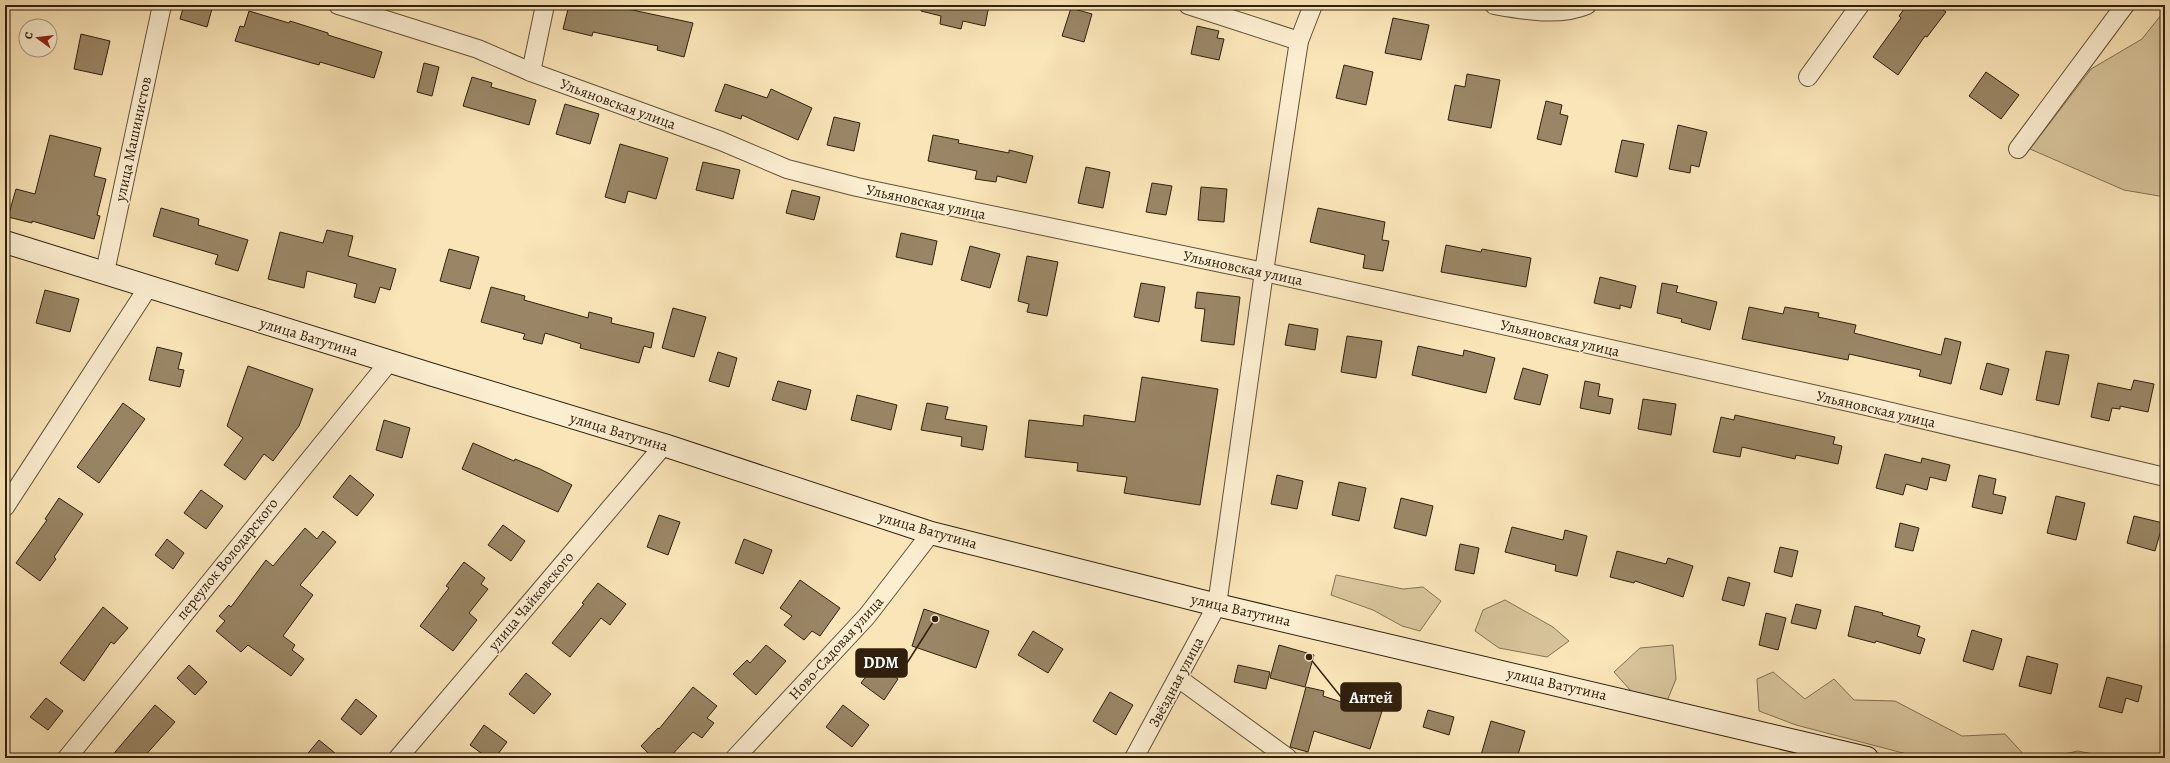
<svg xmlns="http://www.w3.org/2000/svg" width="2170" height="763" font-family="Alegreya,serif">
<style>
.green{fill:#d8c49b;stroke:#847254}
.building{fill:#9a8666;stroke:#31200d}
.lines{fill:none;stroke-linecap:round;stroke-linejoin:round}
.street-casing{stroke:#635138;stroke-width:20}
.secondary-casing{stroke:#31200d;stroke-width:24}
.street{stroke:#fceed1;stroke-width:18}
.secondary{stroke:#fceed1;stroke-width:22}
.labels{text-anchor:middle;stroke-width:3;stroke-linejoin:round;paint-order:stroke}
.street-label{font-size:15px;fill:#31200d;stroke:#fceed1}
.leader{fill:none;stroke:#31200d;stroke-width:1.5}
.callout-dot{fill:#31200d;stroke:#fceed1;stroke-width:1.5}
.callout{fill:#31200d;stroke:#31200d;stroke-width:1.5}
.callout-label{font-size:16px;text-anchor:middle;font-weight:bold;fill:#fff}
</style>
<rect width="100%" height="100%" fill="#fae5b8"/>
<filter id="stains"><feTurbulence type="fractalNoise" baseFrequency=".005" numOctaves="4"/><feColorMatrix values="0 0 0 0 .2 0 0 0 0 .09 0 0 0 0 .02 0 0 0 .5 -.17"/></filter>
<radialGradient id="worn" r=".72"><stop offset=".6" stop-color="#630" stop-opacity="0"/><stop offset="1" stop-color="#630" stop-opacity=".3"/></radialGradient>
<g class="green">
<path d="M2165 10V197L2124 190 2030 149 2091 69 2142 39Z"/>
<path d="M1336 575 1403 589 1423 587 1441 601 1420 631 1402 626 1373 610 1331 595Z"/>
<path d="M1505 600 1553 627 1569 641 1547 657 1499 648 1475 631 1483 610Z"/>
<path d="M1673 645 1676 679 1665 706 1640 701 1614 672 1640 648Z"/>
<path d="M1773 672 1805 699 1834 679 1854 700 1895 701 1962 736 2005 734 2027 758H1922L1796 725 1759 711 1757 679Z"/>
<path d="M2078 751 2113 758H2045Z"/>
</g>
<g class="building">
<path d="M184 5H213L207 27 180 19Z"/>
<path d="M569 5H609L693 23 684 57 657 50 658 46 593 32 592 36 563 29Z"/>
<path d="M922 5H989L985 26 963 21 961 29 940 24 941 16 921 11Z"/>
<path d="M1907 5H1936L1946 12 1927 37 1925 36 1898 75 1873 57 1901 18 1899 16Z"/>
<path d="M1071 8 1092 14 1084 42 1062 36Z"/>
<path d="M249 11 289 23 290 21 328 33V35L382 52 374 78 320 62 319 65 235 41 240 26 244 27Z"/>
<path d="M1393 18 1429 25 1421 60 1385 53Z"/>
<path d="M1197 26 1219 31 1217 38 1224 39 1219 60 1191 54Z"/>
<path d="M81 34 110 41 102 75 74 69Z"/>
<path d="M424 63 439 67 432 96 417 92Z"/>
<path d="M1344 65 1373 72 1366 105 1336 98Z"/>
<path d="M1986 72 2019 95 2001 119 1969 96Z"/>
<path d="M1467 74 1500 80 1491 128 1448 120 1455 85 1465 87Z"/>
<path d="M472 77 492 83 491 87 536 100 529 125 463 106Z"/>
<path d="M725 84 767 98 771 89 812 108 798 140 742 115 741 119 715 111Z"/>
<path d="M1546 101 1562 105 1560 114 1568 116 1561 145 1537 139Z"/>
<path d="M565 104 599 114 590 144 556 134Z"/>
<path d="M834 117 860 123 854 151 827 145Z"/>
<path d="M1678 125 1707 132 1699 167 1691 165 1690 173 1669 169Z"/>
<path d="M50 135 101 148 94 176 106 179 97 215 100 216 94 239 32 221V223L8 217 16 189 35 194Z"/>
<path d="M933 135 959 140 958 143 1009 153V150L1033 156 1026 183 997 176 996 182 975 179 977 171 928 161Z"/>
<path d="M1622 140 1644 144 1637 177 1615 172Z"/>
<path d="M620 144 668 158 656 199 628 191 625 203 605 197Z"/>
<path d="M703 162 740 170 733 199 696 190Z"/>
<path d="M1086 167 1110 172 1103 208 1078 203Z"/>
<path d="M1152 183 1172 186 1166 215 1146 212Z"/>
<path d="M1201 187 1227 189 1224 222 1198 220Z"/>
<path d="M792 190 820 197 814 220 786 213Z"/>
<path d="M161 208 199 219 198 225 248 240 238 271 215 264 218 255 153 236Z"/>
<path d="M1318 208 1385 222 1382 240 1389 241 1383 271 1363 268 1365 255 1310 242Z"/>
<path d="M327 230 353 236 348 256 396 269 390 290 380 287 375 303 354 297 357 284 307 271 304 288 268 279 280 232 323 243Z"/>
<path d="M901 233 937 241 932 265 896 257Z"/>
<path d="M1446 245 1481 252 1482 249 1531 258 1526 287 1441 272Z"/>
<path d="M970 246 1000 254 990 288 961 280Z"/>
<path d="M449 249 479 257 470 289 440 281Z"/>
<path d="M1027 256 1058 262 1047 316 1027 312 1029 304 1018 301Z"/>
<path d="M1600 277 1636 286 1631 308 1620 305V309L1594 303Z"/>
<path d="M1141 283 1165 287 1159 322 1134 317Z"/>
<path d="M1662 283 1678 286 1676 292 1717 302 1710 330 1681 322 1682 319 1657 313Z"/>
<path d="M491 287 525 296 524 300 588 318 589 312 612 318 611 323 654 333 651 348 644 346 639 363 580 348 581 344 545 333 542 344 523 339 525 334 481 322Z"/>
<path d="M45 290 79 299 70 332 36 323Z"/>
<path d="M1197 292 1240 297 1234 345 1201 341 1205 309 1195 308Z"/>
<path d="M1749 307 1783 314 1785 307 1819 313 1818 317 1856 325 1854 333 1941 355 1945 338 1961 342 1951 384 1919 376 1921 370 1849 354 1848 360 1742 339Z"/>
<path d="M673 308 706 317 694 357 662 348Z"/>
<path d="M1289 324 1318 329 1315 350 1285 345Z"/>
<path d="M1347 336 1382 341 1376 378 1341 372Z"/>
<path d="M1418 346 1463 356 1464 350 1495 358 1486 393 1412 375Z"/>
<path d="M157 347 182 353 178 369 184 370 180 387 149 380Z"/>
<path d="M2046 351 2069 355 2059 405 2036 400Z"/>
<path d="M718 352 737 358 729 387 709 381Z"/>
<path d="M1987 363 2009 369 2002 395 1980 389Z"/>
<path d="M248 366 313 389 299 426 273 461 264 454 245 480 224 465 243 438 227 426Z"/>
<path d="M1523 368 1548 375 1540 405 1514 399Z"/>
<path d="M1142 377 1218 389 1200 505 1124 493 1127 477 1077 471 1078 463 1025 457 1029 420 1083 426 1084 415 1135 422Z"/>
<path d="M2134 380 2154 384 2148 412 2120 406V409L2112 408 2109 421 2091 417 2098 383 2131 390Z"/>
<path d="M778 381 811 390 806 410 772 400Z"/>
<path d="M1585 381 1600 384 1598 396 1613 399 1610 414 1580 408Z"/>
<path d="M857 395 897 405 891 430 851 420Z"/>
<path d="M1643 399 1676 404 1671 435 1638 429Z"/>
<path d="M123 403 145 419 99 483 77 467Z"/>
<path d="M927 403 948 407 945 419 987 426 983 450 961 446 962 437 921 430Z"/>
<path d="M1735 415 1835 437 1833 444 1842 446 1838 464 1796 455 1795 459 1742 447 1740 457 1713 452 1721 417 1734 420Z"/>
<path d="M384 420 410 428 402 458 376 450Z"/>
<path d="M473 443 514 461 515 459 540 469 572 485 558 512 462 469Z"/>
<path d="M1885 454 1921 463 1922 458 1950 465 1946 481 1930 477 1927 490 1906 484 1903 495 1876 488Z"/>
<path d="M350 475 374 495 357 516 333 497Z"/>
<path d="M1277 475 1303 481 1297 509 1271 504Z"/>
<path d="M1979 475 1996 479 1993 494 2006 497 2002 514 1972 507Z"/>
<path d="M1339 482 1366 488 1359 521 1332 515Z"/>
<path d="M201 490 223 506 206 529 184 513Z"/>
<path d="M2056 496 2085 503 2076 540 2047 533Z"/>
<path d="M59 498 83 514 54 557 56 559 40 581 16 563 47 520 45 519Z"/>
<path d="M1401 498 1433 506 1426 536 1394 528Z"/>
<path d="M659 515 680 522 668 555 647 547Z"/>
<path d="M2134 516 2163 523 2155 551 2127 543Z"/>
<path d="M1900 523 1919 528 1913 551 1895 547Z"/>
<path d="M503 525 525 541 511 561 488 545Z"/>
<path d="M1512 527 1563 540 1565 530 1587 536 1577 576 1555 571 1556 565 1505 552Z"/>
<path d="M305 528 317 539 323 531 336 542 300 585 313 595 283 636 295 645 292 650 304 659 291 676 248 645 241 652 216 631 225 621 219 616 229 605 231 607 266 560 273 566Z"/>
<path d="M167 539 184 553 173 569 155 555Z"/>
<path d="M744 539 772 550 763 574 735 563Z"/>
<path d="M1460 544 1479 548 1474 574 1455 570Z"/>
<path d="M1780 547 1798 551 1792 577 1774 572Z"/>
<path d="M1617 551 1666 564 1668 558 1693 566 1683 597 1635 581 1634 583 1610 577Z"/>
<path d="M464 562 485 578 481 584 488 589 469 613 477 620 453 651 420 626 449 588 446 586Z"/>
<path d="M1728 577 1750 583 1744 606 1722 600Z"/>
<path d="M800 580 840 608 820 636 812 631 804 640 784 625 792 616 780 608Z"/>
<path d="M598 583 626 604 610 625 601 618 570 657 552 643 584 604 582 603Z"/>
<path d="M1796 604 1821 610 1816 629 1791 623Z"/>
<path d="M1855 606 1883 613 1882 615 1920 626 1917 636 1925 639 1920 654 1876 641 1875 643 1848 636Z"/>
<path d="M103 607 128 628 114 644 111 642 84 681 60 663Z"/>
<path d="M924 609 989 631 976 668 912 646Z"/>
<path d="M1766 613 1786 618 1778 650 1759 645Z"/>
<path d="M1972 630 2002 639 1993 670 1963 661Z"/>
<path d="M1033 631 1063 649 1048 673 1018 655Z"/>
<path d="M766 645 786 661 756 695 733 674 747 660 750 663Z"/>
<path d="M1279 645 1314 655 1305 687 1270 678Z"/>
<path d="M2027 656 2058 664 2051 694 2019 686Z"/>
<path d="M876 663 898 679 884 700 861 683Z"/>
<path d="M189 665 207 682 195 695 177 678Z"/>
<path d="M1238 665 1270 672 1266 689 1234 682Z"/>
<path d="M526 673 551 694 534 714 509 694Z"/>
<path d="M2107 677 2142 686 2138 702 2126 698 2122 713 2099 707Z"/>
<path d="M693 687 717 706 707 718 714 723 702 738 693 732 669 758H653L641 746 658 728 659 729Z"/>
<path d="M1306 687 1324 691 1323 696 1360 708 1362 702 1383 708 1370 749 1314 731 1308 752 1290 747Z"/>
<path d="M1110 692 1133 705 1116 735 1093 721Z"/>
<path d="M46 698 63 711 48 730 30 717Z"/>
<path d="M356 699 377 716 361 735 341 719Z"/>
<path d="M155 705 175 722 143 758H110Z"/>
<path d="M843 705 869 725 852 747 826 727Z"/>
<path d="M1428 710 1454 717 1449 735 1423 727Z"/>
<path d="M1491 721 1525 731 1517 758H1492L1481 755Z"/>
<path d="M484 725 507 742 495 758H488L470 745Z"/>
<path d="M319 740 341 758H304Z"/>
</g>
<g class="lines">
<defs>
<g id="street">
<path d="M338 5 478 49 531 72 721 141 787 169 857 187 1264 272 1862 405 2165 477"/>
<path d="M1188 5 1299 41"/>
<path d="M1494 5C1523 10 1559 17 1587 5"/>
<path d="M531 72 545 5"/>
<path d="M1808 77 1860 5"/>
<path d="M2018 149 2125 5"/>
<path d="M105 272 162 5"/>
<path d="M5 507 149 286"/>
<path d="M1178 678 1288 758"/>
<path d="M67 758 389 362"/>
<path d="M398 758 664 445"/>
<path d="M735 758 867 616 931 533"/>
<path d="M1134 758 1217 605 1264 272 1294 73 1299 41 1313 5"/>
</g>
<path id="secondary" d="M5 242 433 375 664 445 931 533 1217 605 1867 758"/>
</defs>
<use href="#street" class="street-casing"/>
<use href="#secondary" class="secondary-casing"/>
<use href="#street" class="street"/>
<use href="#secondary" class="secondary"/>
</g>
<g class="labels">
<g class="street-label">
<text transform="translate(618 104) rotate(20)" y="5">Ульяновская улица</text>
<text transform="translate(133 139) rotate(-78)" y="5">улица Машинистов</text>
<text transform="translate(926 202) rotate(12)" y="5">Ульяновская улица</text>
<text transform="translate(1243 268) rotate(12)" y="5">Ульяновская улица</text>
<text transform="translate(309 337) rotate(17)" y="5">улица Ватутина</text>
<text transform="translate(1560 338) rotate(13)" y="5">Ульяновская улица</text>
<text transform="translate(1876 409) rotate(13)" y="5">Ульяновская улица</text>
<text transform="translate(619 432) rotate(17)" y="5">улица Ватутина</text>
<text transform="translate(928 530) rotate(16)" y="5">улица Ватутина</text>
<text transform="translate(227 559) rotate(-51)" y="5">переулок Володарского</text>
<text transform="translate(531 601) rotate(-50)" y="5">улица Чайковского</text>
<text transform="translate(1241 610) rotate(13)" y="5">улица Ватутина</text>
<text transform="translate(836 648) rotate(-48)" y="5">Ново-Садовая улица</text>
<text transform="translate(1176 682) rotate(-62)" y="5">Звёздная улица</text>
<text transform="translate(1557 684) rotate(13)" y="5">улица Ватутина</text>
</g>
</g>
<path class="leader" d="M935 619L907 663M1309 657L1341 697"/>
<g class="callout-dot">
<circle cx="935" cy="619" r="4"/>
<circle cx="1309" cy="657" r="4"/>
</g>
<g class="callout">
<rect x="856" y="649" width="51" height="28" rx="4"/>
<rect x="1341" y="683" width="60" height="28" rx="4"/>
</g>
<g class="callout-label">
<text x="881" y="668">DDM</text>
<text x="1371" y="703">Антей</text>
</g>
<rect width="2170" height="763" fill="none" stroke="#fae5b8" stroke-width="20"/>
<rect x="6" y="6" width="2158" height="751" fill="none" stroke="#31200d" stroke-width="2"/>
<rect x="10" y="10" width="2150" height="743" fill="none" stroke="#31200d"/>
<g transform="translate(38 38) rotate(285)"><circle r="19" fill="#fceed1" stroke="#ab9c83"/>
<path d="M0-3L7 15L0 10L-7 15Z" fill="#8f2418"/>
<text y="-6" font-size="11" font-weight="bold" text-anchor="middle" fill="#31200d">С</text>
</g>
<rect width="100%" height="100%" filter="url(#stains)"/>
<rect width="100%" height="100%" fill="url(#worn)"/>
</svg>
